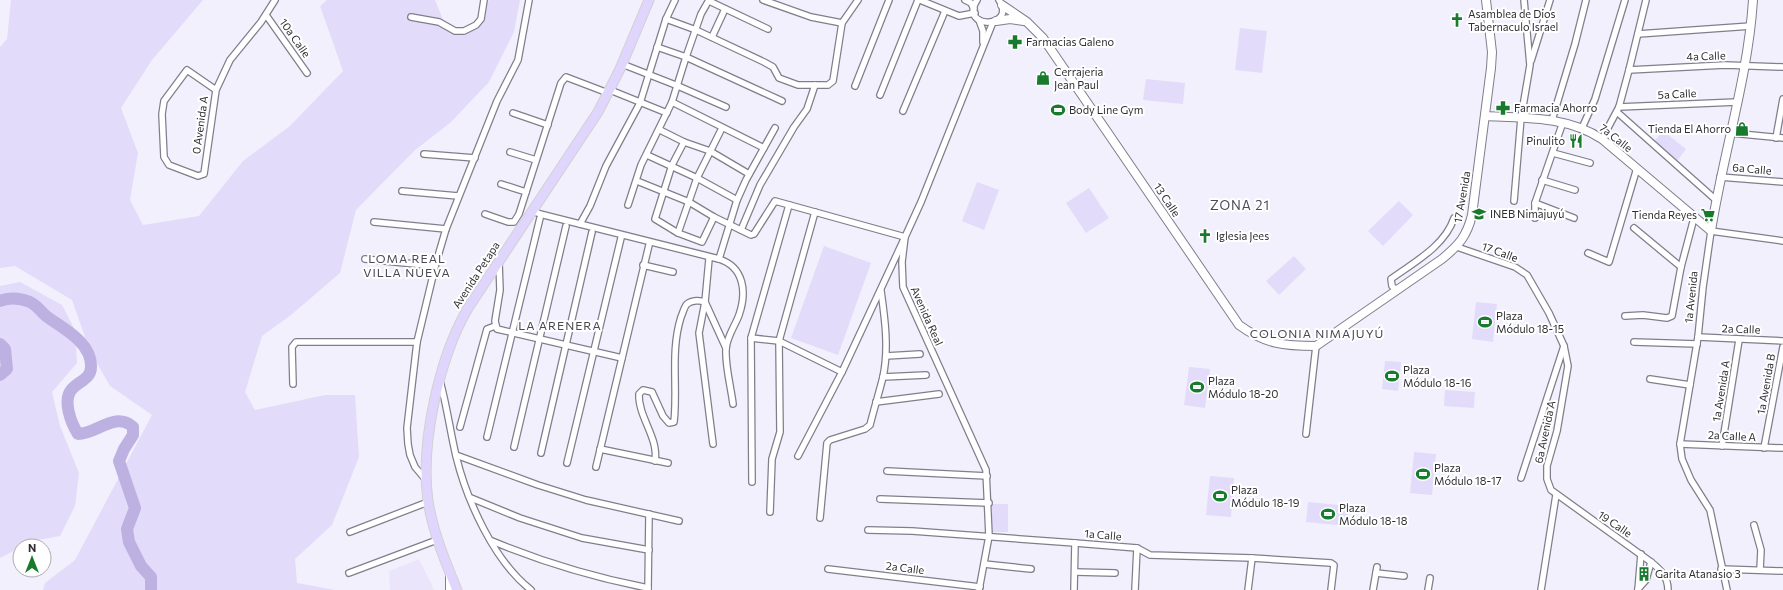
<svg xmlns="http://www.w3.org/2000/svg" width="1783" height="590" font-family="Commissioner,sans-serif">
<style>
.built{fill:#ebe5fc}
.green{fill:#e2dbf9}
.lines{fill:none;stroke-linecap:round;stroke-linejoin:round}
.river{stroke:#bdb1e2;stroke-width:12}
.street-casing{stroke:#817e8c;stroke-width:8}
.secondary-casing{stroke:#817e8c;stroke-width:10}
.primary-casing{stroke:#d1d1d2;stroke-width:11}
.street{stroke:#fff;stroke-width:5.5}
.secondary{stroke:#fff;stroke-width:8}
.primary{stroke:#e0d6fd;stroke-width:9}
.labels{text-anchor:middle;stroke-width:4;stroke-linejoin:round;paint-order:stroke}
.poi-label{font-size:11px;fill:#2f2e33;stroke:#fff;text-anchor:start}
.street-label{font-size:11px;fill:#2f2e33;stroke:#fff}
.neighbourhood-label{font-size:12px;letter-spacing:1px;fill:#4c4955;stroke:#fff}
.quarter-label{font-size:13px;letter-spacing:1px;fill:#4c4955;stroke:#fff}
</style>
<rect width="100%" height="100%" fill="#f3f0fd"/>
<path class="built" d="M419 559 434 590H390L389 571Z"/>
<g class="green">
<path d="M11 0H203L152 60 121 108 138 153 130 200 143 225 199 216 243 161 290 126 343 71 320 6 327 0H435L446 27 472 29 489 0H520L514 32 489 82 451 122 414 151 356 210 340 273 291 315 262 336 245 392 255 410 325 395H355L359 457 332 525 295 559 297 583 335 590H43L45 583 75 560 152 415 110 386 90 351 72 300 15 266 0 268V47L7 39Z"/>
<path d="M1240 28 1267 31 1262 73 1235 70Z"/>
<path d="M1146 79 1185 83 1183 104 1143 100Z"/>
<path d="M1663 131 1686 149 1677 161 1653 143Z"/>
<path d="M977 182 999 190 984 230 962 221Z"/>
<path d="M1089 188 1109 218 1086 233 1066 203Z"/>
<path d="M1399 201 1413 215 1383 246 1368 231Z"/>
<path d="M824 246 871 263 838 355 791 338Z"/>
<path d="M1294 256 1306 269 1279 295 1266 281Z"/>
<path d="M20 282 62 305 75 330 77 363 52 392 60 426 79 473 75 506 60 536 32 541 0 558V286Z"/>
<path d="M1476 302 1497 304 1493 342 1472 339Z"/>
<path d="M1385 361 1401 362 1398 391 1382 389Z"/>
<path d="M1189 367 1210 369 1205 408 1184 405Z"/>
<path d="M1445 390 1475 392 1474 408 1444 406Z"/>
<path d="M1414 452 1436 454 1432 495 1410 493Z"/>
<path d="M1210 476 1234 478 1231 517 1206 515Z"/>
<path d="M1308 502 1349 506 1347 526 1306 522Z"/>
<rect x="992" y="504" width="16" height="28"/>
</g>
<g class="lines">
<g class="river">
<path d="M0 301C10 297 20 298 30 302 38 306 40 311 46 316 62 328 92 342 91 367 91 379 79 381 72 389 62 400 71 423 78 434 97 434 115 411 133 427V435L124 449 119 461 135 508 127 529 129 542 141 566 151 577V590"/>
<path d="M0 344 5 349 7 369 0 375"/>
</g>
<defs>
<g id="street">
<path d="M763 0 811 17 842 23"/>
<path d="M920 0 959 16 975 13"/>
<path d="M965 0 971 3 974 9"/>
<path d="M977 0C958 30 1018 29 999 0"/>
<path d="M709 1 768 29"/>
<path d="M266 15 307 73"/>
<path d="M411 17 439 22 455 31H464L476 25 481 19 484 0"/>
<path d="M666 19 696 30 764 62 773 67 779 78 798 85H828L833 81 842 23 858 0"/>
<path d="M979 20 983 31V42"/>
<path d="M1638 34 1751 26"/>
<path d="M712 37 725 9"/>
<path d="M657 47 686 57 782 101"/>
<path d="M1531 61 1550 0"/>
<path d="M622 64 678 86 726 107"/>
<path d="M1629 70 1725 65 1783 67"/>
<path d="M855 86 889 0"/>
<path d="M216 90 187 70 164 101 162 114 164 157 169 165 198 176 204 174 216 90 230 60 261 22 275 0"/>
<path d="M610 90 667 113"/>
<path d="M880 95 918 0"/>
<path d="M672 102 764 148"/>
<path d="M1619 107 1737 102"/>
<path d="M903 111 945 11"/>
<path d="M1617 112 1716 200"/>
<path d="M513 113 548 125"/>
<path d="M1552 120 1575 44 1586 0"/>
<path d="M1582 128 1595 99 1625 0"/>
<path d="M660 130 684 142 710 151 749 174"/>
<path d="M1731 133 1783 138"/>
<path d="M1776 138 1783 99"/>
<path d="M1602 139 1619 107 1629 70 1646 0"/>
<path d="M684 142 672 165 655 219 678 233 702 242 714 217"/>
<path d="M510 152 536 160"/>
<path d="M1553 153 1590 163"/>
<path d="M424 154 475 158"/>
<path d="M647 155 697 178 737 200"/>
<path d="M1720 177 1783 182"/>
<path d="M1542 180 1575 190"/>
<path d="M637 181 689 202 714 217 751 235 754 234 775 201 905 237 842 372 798 456"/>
<path d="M501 184 526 192"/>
<path d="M402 191 458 196"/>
<path d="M1514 201 1521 118 1530 65 1524 0"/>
<path d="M1535 203 1574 218"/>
<path d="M628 205 641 165 672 102 686 57 701 14 709 0"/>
<path d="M533 211 540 214 719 259C744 267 747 292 739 315 735 326 727 336 726 349 725 366 731 387 733 404"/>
<path d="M485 214 508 222H514L519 214 561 83 566 77 608 93"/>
<path d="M1535 218V203L1563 122"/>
<path d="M374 222 446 229"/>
<path d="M580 224 590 206 606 166 640 103 666 19 675 0"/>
<path d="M1634 228 1681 267"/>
<path d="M741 230 760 185 794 127 807 109 815 85"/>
<path d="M678 233 697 178 722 128"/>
<path d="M1457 247 1515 267 1527 275 1549 313 1564 346 1568 366 1557 431 1547 466V479L1551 490 1651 562C1661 570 1668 577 1668 590"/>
<path d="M1588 253 1609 262 1637 168"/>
<path d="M365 259 435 266"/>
<path d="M709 259 705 302 699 333 713 444"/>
<path d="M719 259 737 200 746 180 775 128"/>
<path d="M499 263 500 290 495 321 497 329 622 358"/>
<path d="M643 265 673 272"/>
<path d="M1396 290 1392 286 1391 279C1413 263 1445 246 1454 218"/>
<path d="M1625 316 1643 315 1667 318 1672 316 1681 267 1694 218"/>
<path d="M1698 337 1783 341"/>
<path d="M751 338 779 341 842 372"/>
<path d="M1634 342 1697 344"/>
<path d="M886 356 920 354"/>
<path d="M883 377 926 375"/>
<path d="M1650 379 1690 385"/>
<path d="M440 381C447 406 450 431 456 456 467 501 494 561 531 590"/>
<path d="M293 384 292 347 296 342H417"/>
<path d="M876 402 939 394"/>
<path d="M460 427 487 329 495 326"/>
<path d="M1306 434 1316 346"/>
<path d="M487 437 540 218"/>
<path d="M1680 444 1783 448"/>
<path d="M1722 446 1739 340"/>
<path d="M514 447 566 226"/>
<path d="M1764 448 1783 347"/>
<path d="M600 449 668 463"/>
<path d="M541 453 592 232"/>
<path d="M456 455 538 485 586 500 679 521"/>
<path d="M655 461C659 438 638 417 639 394L643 390 652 392 663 416 669 423 674 422C678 387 670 352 681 317 683 313 684 307 687 304 692 300 700 300 705 302L726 348"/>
<path d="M567 463 621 238"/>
<path d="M596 467 649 245"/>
<path d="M887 471 987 476"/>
<path d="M1521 478 1564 346"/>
<path d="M426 480 415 467 410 455 408 444 407 428 417 342 436 263 446 229 497 101 518 60 529 0"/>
<path d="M752 482 751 338 789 205"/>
<path d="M471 498 520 518 582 538 649 550"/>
<path d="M880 499 989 503"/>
<path d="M770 512 772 459 780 432 779 341 815 212"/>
<path d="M820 518 827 443 830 440 865 429 870 425C874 409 879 393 883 377 889 349 885 319 881 291"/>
<path d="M1754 525 1761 550 1760 570"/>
<path d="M868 530 912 531 1075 543 1137 548 1150 555 1252 558 1331 563 1334 565 1331 590"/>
<path d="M350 532 428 502"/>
<path d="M492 541C545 563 592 577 648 588"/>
<path d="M984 564 1031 569"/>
<path d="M828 569 980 587"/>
<path d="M1721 569 1783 571"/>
<path d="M1075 572 1115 573"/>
<path d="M349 573 437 540"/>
<path d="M1376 573 1404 576"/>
<path d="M1638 589 1646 580 1651 562"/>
<path d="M648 590 649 514"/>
<path d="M979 590 989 536 986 470 903 287 902 262 905 237 921 202 993 22"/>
<path d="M1074 590 1075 543"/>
<path d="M1135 590 1137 548"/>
<path d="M1248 590 1252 558"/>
<path d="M1373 590 1377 567"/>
<path d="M1428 590 1430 578"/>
<path d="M1541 590 1556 495"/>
<path d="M1638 590 1641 554"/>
<path d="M1727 590 1710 510 1691 480 1682 459 1680 444 1698 337 1703 287 1711 231 1783 241"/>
</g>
<g id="secondary">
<path d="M1002 5 1027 22 1043 38 1239 325C1265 344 1284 346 1316 346L1442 259C1459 245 1467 236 1472 215L1491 68 1492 52 1486 0"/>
<path d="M996 21 1010 19 1024 21"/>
<path d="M1485 116C1525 118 1567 116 1602 139L1711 231C1723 154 1748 78 1753 0"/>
<path d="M450 590V575"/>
</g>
<path id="primary" d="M457 590C445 561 433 532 428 501 420 444 439 358 468 308L598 112 620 69 649 0"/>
</defs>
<use href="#street" class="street-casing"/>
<use href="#secondary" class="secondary-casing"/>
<use href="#primary" class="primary-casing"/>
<use href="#street" class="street"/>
<use href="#secondary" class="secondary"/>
<use href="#primary" class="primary"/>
</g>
<defs>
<symbol id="church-bare" viewBox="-9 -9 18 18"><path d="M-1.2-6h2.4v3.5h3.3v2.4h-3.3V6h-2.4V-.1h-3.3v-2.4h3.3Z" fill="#177a2c" stroke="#fff" stroke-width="2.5" paint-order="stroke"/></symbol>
<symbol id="pharmacy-bare" viewBox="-9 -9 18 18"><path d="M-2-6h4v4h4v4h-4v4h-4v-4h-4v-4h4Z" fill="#177a2c" stroke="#fff" stroke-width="2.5" paint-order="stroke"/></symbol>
<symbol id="shop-bare" viewBox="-9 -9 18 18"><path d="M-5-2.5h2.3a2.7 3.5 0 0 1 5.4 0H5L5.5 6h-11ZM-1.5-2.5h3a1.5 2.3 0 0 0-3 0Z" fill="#177a2c" stroke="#fff" stroke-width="2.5" paint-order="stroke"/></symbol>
<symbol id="stadium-bare" viewBox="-9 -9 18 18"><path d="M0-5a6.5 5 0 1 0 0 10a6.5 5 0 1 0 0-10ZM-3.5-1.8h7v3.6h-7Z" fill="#177a2c" stroke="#fff" stroke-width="2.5" paint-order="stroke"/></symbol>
<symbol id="restaurant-bare" viewBox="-9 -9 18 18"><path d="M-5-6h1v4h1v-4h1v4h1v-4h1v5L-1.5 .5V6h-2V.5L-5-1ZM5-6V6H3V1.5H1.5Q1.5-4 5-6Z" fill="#177a2c" stroke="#fff" stroke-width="2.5" paint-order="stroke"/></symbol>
<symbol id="school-bare" viewBox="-9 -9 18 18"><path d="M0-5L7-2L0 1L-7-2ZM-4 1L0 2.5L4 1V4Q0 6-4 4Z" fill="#177a2c" stroke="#fff" stroke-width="2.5" paint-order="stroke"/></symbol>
<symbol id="supermarket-bare" viewBox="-9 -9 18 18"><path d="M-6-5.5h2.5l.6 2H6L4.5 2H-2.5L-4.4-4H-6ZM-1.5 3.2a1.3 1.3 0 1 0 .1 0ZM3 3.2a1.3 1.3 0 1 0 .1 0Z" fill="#177a2c" stroke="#fff" stroke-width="2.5" paint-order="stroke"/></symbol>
<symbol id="building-bare" viewBox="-9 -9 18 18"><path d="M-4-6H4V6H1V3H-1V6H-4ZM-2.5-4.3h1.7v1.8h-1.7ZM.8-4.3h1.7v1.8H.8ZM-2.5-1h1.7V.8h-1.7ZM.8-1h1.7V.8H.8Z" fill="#177a2c" stroke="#fff" stroke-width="2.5" paint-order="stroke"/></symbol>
</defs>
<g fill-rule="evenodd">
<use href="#church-bare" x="1447" y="10" width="20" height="20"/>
<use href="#pharmacy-bare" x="1005" y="32" width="20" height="20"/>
<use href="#shop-bare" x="1033" y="68" width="20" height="20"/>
<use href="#pharmacy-bare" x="1493" y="98" width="20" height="20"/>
<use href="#stadium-bare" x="1048" y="100" width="20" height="20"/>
<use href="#shop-bare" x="1732" y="119" width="20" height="20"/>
<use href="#restaurant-bare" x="1566" y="131" width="20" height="20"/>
<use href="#school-bare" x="1469" y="204" width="20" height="20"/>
<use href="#supermarket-bare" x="1698" y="205" width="20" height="20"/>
<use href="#church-bare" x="1195" y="226" width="20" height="20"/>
<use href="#stadium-bare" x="1475" y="312" width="20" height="20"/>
<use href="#stadium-bare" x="1382" y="366" width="20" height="20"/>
<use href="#stadium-bare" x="1187" y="377" width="20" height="20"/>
<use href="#stadium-bare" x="1413" y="464" width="20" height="20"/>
<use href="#stadium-bare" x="1210" y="486" width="20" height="20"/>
<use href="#stadium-bare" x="1318" y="504" width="20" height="20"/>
<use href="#building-bare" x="1634" y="564" width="20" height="20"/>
</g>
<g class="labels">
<g class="poi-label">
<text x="1468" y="18">Asamblea de Dios<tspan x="1468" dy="13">Tabernaculo Israel</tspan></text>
<text x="1026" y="46">Farmacias Galeno</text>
<text x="1054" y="76">Cerrajeria<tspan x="1054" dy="13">Jean Paul</tspan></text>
<text x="1514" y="112">Farmacia Ahorro</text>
<text x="1069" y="114">Body Line Gym</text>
<text x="1731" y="133" text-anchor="end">Tienda El Ahorro</text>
<text x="1565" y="145" text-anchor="end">Pinulito</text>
<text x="1490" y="218">INEB Nimajuyú</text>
<text x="1697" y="219" text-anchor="end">Tienda Reyes</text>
<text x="1216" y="240">Iglesia Jees</text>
<text x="1496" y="320">Plaza<tspan x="1496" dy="13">Módulo 18-15</tspan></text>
<text x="1403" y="374">Plaza<tspan x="1403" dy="13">Módulo 18-16</tspan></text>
<text x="1208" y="385">Plaza<tspan x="1208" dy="13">Módulo 18-20</tspan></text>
<text x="1434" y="472">Plaza<tspan x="1434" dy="13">Módulo 18-17</tspan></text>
<text x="1231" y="494">Plaza<tspan x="1231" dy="13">Módulo 18-19</tspan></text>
<text x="1339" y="512">Plaza<tspan x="1339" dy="13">Módulo 18-18</tspan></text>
<text x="1655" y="578">Garita Atanasio 3</text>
</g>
<g class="street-label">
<text transform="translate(295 38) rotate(55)" y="4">10a Calle</text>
<text transform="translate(1706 56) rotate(-2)" y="4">4a Calle</text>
<text transform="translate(1677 94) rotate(-3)" y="4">5a Calle</text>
<text transform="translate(200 125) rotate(-82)" y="4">0 Avenida A</text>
<text transform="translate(1616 138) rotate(38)" y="4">7a Calle</text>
<text transform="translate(1752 169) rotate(5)" y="4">6a Calle</text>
<text transform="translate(1462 197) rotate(-80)" y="4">17 Avenida</text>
<text transform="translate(1167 200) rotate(56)" y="4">13 Calle</text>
<text transform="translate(1500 252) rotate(20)" y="4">17 Calle</text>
<text transform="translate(476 275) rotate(-57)" y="4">Avenida Petapa</text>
<text transform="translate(1691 297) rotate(-84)" y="4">1a Avenida</text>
<text transform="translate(927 316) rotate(66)" y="4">Avenida Real</text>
<text transform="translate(1741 329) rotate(2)" y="4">2a Calle</text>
<text transform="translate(1766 384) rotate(-80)" y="4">1a Avenida B</text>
<text transform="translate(1721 391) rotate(-81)" y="4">1a Avenida A</text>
<text transform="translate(1545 432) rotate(-78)" y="4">6a Avenida A</text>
<text transform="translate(1732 436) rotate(3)" y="4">2a Calle A</text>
<text transform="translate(1615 524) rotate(34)" y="4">19 Calle</text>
<text transform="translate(1103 535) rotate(5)" y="4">1a Calle</text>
<text transform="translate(905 568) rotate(7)" y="4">2a Calle</text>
</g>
<g class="neighbourhood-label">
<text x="407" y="263">LOMA REAL<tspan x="407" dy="14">VILLA NUEVA</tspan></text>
<text x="560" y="330">LA ARENERA</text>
<text x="1317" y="338">COLONIA NIMAJUYÚ</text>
</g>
<g class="quarter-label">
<text x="1240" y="210">ZONA 21</text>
</g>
</g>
<g transform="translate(32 558)"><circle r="19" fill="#ffffff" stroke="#acabad"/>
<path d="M0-3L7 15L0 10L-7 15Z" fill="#177a2c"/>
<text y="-6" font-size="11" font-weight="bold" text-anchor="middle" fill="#2f2e33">N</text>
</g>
</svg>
